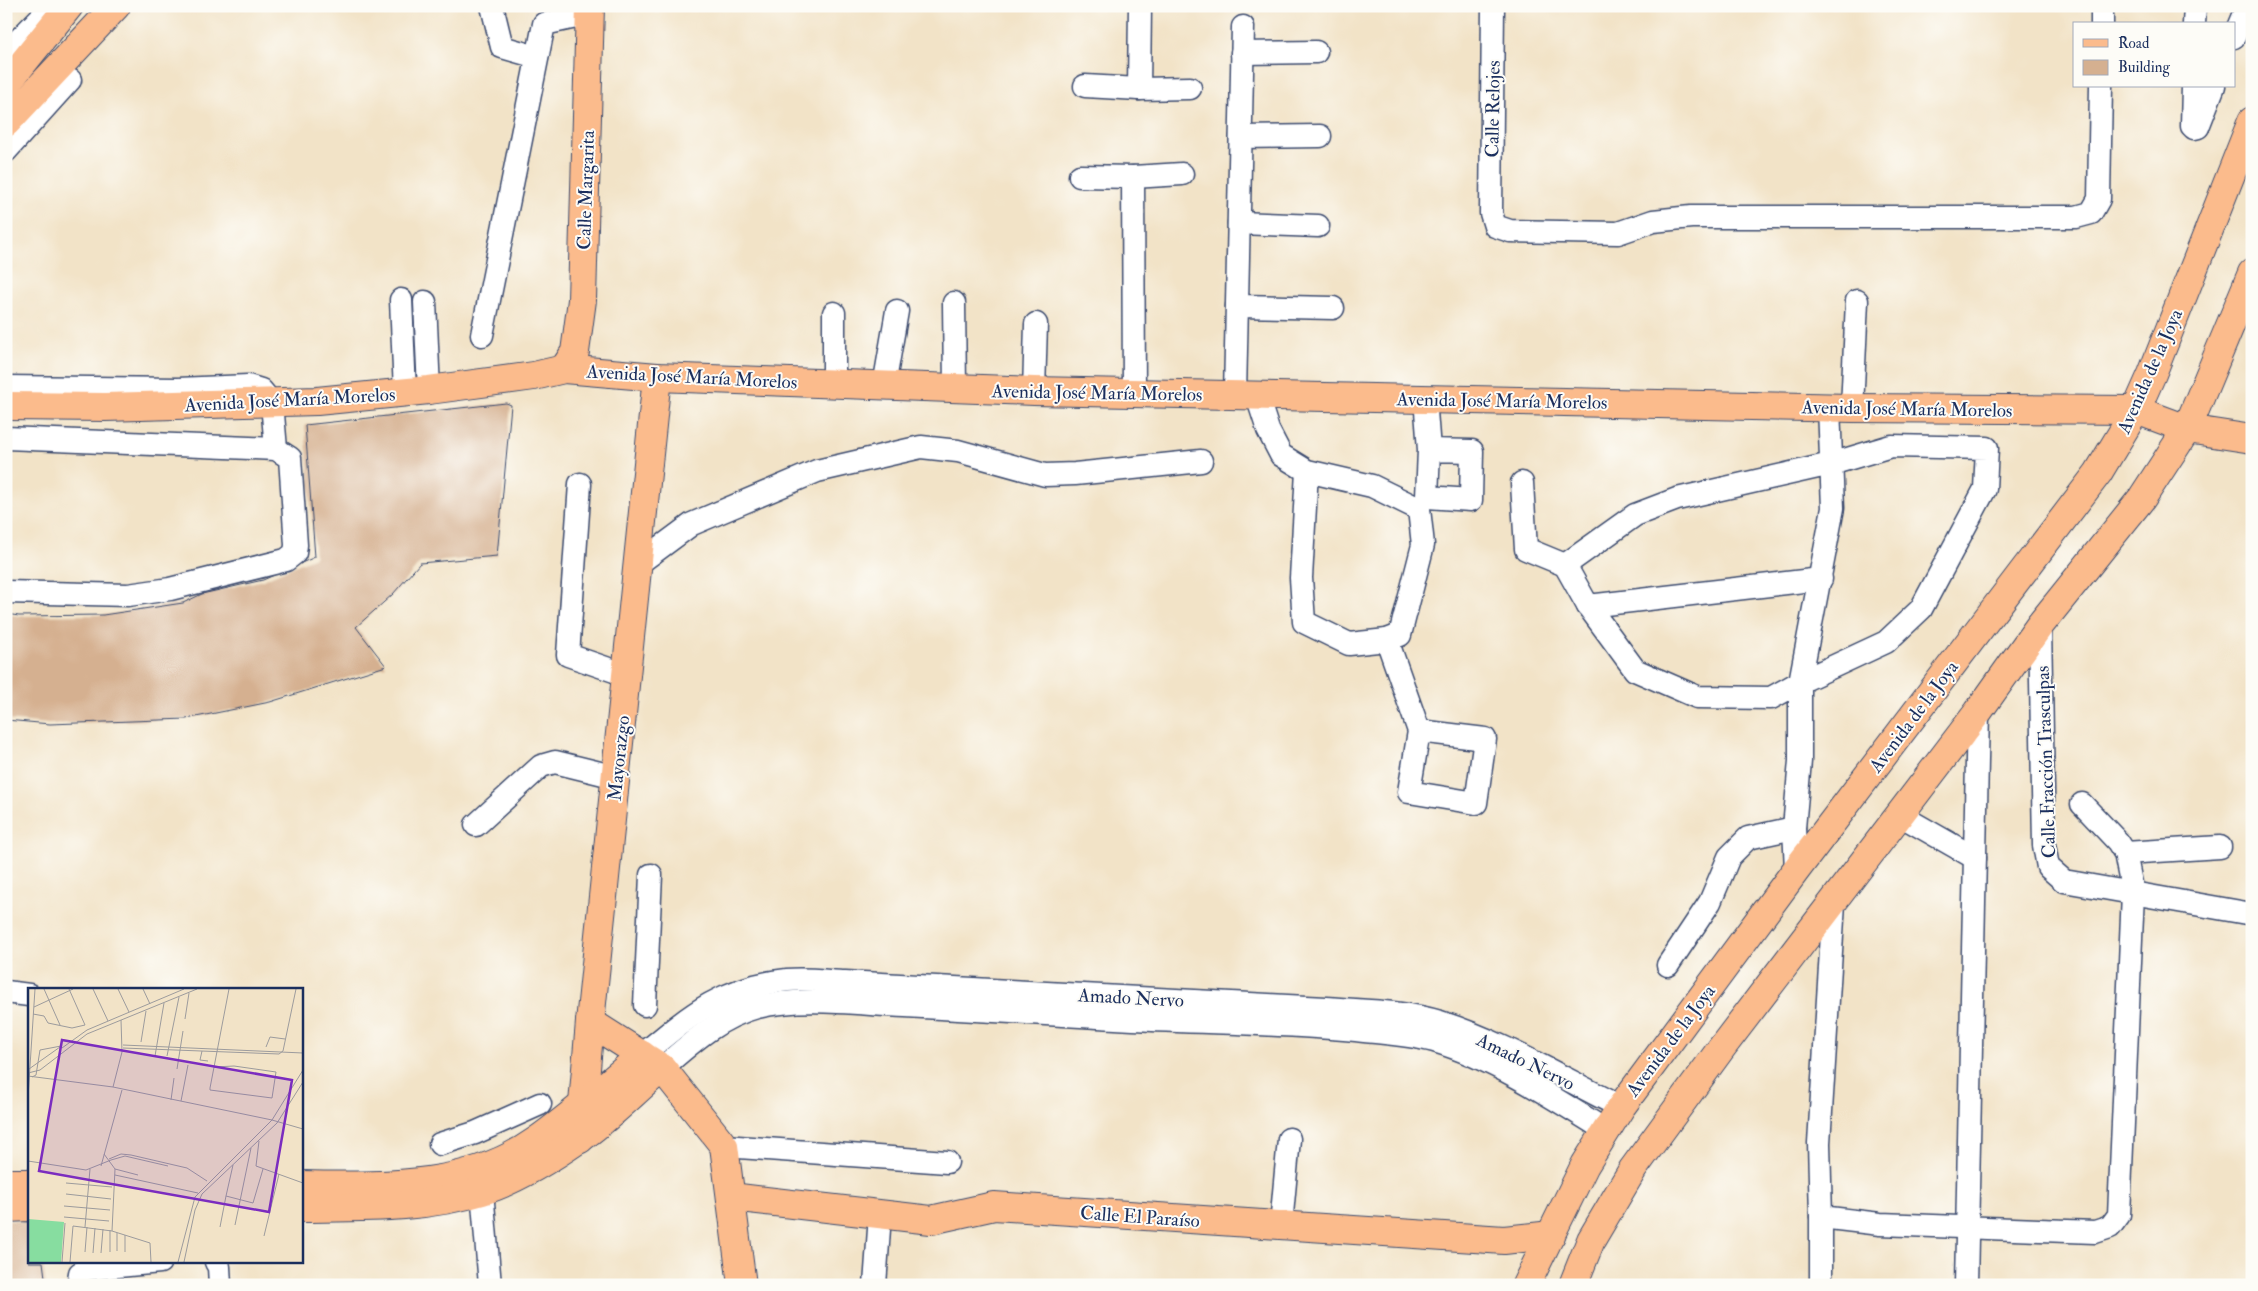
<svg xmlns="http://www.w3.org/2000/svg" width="2258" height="1291" font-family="'IM FELL Double Pica',serif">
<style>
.building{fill:#d5b090}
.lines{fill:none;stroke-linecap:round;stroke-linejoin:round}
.minor-casing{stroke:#3b4a6e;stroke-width:25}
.major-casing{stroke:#3b4a6e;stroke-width:30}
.minor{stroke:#fff;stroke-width:22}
.major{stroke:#fbbb8c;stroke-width:28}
.labels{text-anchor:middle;stroke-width:4;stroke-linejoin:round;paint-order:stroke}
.street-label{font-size:19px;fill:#1b2f5e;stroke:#fdfcf7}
.inset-road{fill:none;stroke:#9c9b9d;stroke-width:1}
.view{fill:#7b2cbf;fill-opacity:0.15;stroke:#7b2cbf;stroke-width:2.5}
.inset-edge{fill:none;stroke:#1b2f5e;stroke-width:2.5}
</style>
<rect width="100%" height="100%" fill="#fdfcf7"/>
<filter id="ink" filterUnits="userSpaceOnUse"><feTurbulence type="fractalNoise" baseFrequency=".02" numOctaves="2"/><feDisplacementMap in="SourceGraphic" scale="10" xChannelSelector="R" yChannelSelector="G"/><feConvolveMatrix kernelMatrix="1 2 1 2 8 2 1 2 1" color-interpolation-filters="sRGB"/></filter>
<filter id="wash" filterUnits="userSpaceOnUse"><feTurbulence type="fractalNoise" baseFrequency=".0096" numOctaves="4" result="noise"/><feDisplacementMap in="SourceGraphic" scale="20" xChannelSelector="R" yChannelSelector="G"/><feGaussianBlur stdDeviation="1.12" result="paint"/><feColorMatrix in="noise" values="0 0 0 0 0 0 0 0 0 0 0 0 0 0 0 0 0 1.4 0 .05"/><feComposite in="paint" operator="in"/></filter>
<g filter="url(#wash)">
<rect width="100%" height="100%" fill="#f2e3c7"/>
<g id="blocks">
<g class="building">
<path d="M506 403 511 405 497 556 420 563 393 594 356 627 386 666 270 702 186 719 50 724 6 720V614L19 616 103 615 183 603 202 594 263 580 315 557 305 425Z"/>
<path d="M6 1220 29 1222V1262H43L46 1285H6Z"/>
</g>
</g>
</g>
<g filter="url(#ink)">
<use href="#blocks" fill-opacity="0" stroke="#3b4a6e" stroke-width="1"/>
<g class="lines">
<defs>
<g id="minor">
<path d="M492 6 502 47 537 57"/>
<path d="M1493 6 1491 213 1495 226 1510 231 1618 233 1653 221 1691 217H2076L2091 213 2099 199 2101 86"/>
<path d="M2102 24V6"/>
<path d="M2194 24 2195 6"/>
<path d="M2234 37 2247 6"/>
<path d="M6 53 41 17 57 6"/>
<path d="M1242 53 1316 52"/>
<path d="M1085 86 1139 89 1190 88"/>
<path d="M2193 86 2192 126 2194 128 2198 127 2214 86"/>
<path d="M1139 89 1140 6"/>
<path d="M1241 137 1320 136"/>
<path d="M6 151 70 80"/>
<path d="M1080 176 1133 177 1182 174"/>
<path d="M1133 177 1134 392"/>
<path d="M1239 223 1318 226"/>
<path d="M401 300 405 392"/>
<path d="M425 302 429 390"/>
<path d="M954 303 955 389"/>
<path d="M1237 306 1333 308"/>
<path d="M482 335 544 24 590 14"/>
<path d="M834 384V313"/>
<path d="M884 386 897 311"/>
<path d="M6 387 178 389 248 386 261 390 272 403 276 449"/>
<path d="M1034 391 1036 324"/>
<path d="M1235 395 1243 27"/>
<path d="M1257 396 1268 430 1281 455 1307 471 1372 486 1419 509 1423 545 1400 635 1387 640 1349 644 1304 622 1301 578 1307 471"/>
<path d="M1425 398 1429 450 1427 497 1471 500 1472 451 1429 450"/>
<path d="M1852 408 1857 301"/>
<path d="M6 438 276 449 290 458 296 545 295 553 286 560 170 589 128 595 6 592"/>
<path d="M1522 483 1526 549 1565 565"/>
<path d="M580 484 568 655 626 675"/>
<path d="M638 564 692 524 817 471 921 447 958 451 1045 475 1075 474 1201 461"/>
<path d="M1588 606 1821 579"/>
<path d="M2040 625 2044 845 2048 867 2064 881 2252 914"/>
<path d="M1387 640 1419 731 1485 739 1476 803 1409 792 1419 731"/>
<path d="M1898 814 1975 858"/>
<path d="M476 825 541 766 555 762 616 777"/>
<path d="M2125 853 2220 847"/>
<path d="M1796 870 1794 828 1800 761V682L1771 698 1697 697 1635 670 1588 606 1565 565 1635 515 1677 499 1831 464 1891 446 1987 448 1985 489 1921 609 1886 642 1800 682 1833 508 1829 407"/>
<path d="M1834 903 1819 1143 1821 1217 1880 1224 2095 1232 2110 1227 2119 1215 2133 893 2125 853 2118 842 2082 804"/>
<path d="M1668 965 1710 902 1729 857 1748 838 1794 828"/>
<path d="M6 992 29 995"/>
<path d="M645 1005 651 875"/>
<path d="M642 1055C690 1015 722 987 787 980 806 978 826 981 845 982L1326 1008C1363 1011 1405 1011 1440 1022 1503 1042 1562 1078 1621 1107"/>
<path d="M662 1068C691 1043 719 1017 757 1007 805 996 857 1004 905 1006 981 1011 1057 1015 1133 1019 1207 1023 1282 1023 1356 1030 1382 1033 1409 1034 1434 1041 1492 1058 1554 1098 1605 1130"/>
<path d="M440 1144 475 1133 540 1104"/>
<path d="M724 1146 947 1162"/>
<path d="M482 1191 490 1285"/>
<path d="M1821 1217V1285"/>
<path d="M1281 1225 1289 1139"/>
<path d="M216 1262 219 1267 220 1285"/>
<path d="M78 1285 80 1273 87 1269 160 1262"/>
<path d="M875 1285 880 1215"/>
<path d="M1966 1285 1978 712"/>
</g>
<g id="major">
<path d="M6 84 69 6"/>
<path d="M6 123 116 6"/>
<path d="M564 369 575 352 582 300 590 6"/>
<path d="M6 406 105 407 317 401 429 390 534 376 564 369 657 377 1034 391 1852 408 2136 410 2187 429 2252 439"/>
<path d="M590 1022 662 1068 724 1146 742 1285"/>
<path d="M580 1139 590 1022 657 377"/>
<path d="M6 1183H29"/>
<path d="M301 1185C381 1186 467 1190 536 1141 573 1115 607 1084 642 1055"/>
<path d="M731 1197 931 1220 994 1206 1504 1240 1551 1235"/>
<path d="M6 1208 29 1207"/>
<path d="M301 1208C362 1207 423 1209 482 1191 515 1181 550 1159 579 1139 606 1121 636 1090 662 1068"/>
<path d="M1526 1285 1585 1165 1621 1107 1796 870 2098 473 2136 410 2152 374 2252 121"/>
<path d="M1573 1285 1591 1240 1633 1169 1723 1046 1978 712 2040 625 2142 498 2187 429 2252 273"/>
</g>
</defs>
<use href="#minor" class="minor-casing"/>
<use href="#major" class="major-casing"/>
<use href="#minor" class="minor"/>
<use href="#major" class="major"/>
</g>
</g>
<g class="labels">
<g class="street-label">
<text transform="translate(1492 109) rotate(-89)" y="7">Calle Relojes</text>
<text transform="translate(585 190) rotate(-88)" y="7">Calle Margarita</text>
<text transform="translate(2149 371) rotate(-66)" y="7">Avenida de la Joya</text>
<text transform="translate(692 376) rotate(3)" y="7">Avenida José María Morelos</text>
<text transform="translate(1097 392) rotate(1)" y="7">Avenida José María Morelos</text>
<text transform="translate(290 399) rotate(-3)" y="7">Avenida José María Morelos</text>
<text transform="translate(1502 400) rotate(1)" y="7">Avenida José María Morelos</text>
<text transform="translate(1907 408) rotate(1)" y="7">Avenida José María Morelos</text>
<text transform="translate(1913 716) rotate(-53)" y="7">Avenida de la Joya</text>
<text transform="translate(618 758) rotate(-84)" y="7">Mayorazgo</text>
<text transform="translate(2045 762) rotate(-92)" y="7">Calle Fracción Trasculpas</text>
<text transform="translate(1131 997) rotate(3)" y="7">Amado Nervo</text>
<text transform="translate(1670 1040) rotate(-53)" y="7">Avenida de la Joya</text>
<text transform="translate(1526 1061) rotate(26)" y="7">Amado Nervo</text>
<text transform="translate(1140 1216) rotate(4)" y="7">Calle El Paraíso</text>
</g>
</g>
<g transform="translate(28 988)">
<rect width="275" height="275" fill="#f2e3c7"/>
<path d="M0 231 36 234 33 274H0Z" fill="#87dda0"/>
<path class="inset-road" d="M16 1 32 37M41 1 57 37M65 1 80 33M90 1 101 24M115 1 122 16M6 19 45 1M5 26 16 28 20 35 44 40 57 37M157 31 161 5M113 54 118 23M95 57 275 65M238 59 242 49 257 51M34 60 59 42 156 1M95 60 251 66 255 63M174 63 172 72 180 73M255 63 268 1M127 68 136 15M139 68 151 9M186 79 206 78 248 84 244 110 182 102V100L201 1M1 81 32 59M149 81 155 43M0 85 12 82 59 46 169 1M0 88 85 99 244 132 275 141M4 89 8 87 12 62 33 58M85 99 94 64 93 32M0 109 7 1M143 112 146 90M153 113 160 77M231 153 228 178 275 195M76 166 87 181 84 243 122 255M81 171 93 166 103 167 159 180 179 193M83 172 97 168 140 178M0 173 58 182 83 172M205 177 198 208 225 215 235 181M73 178 94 102M87 181 110 187M87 187 170 205M38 195 84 199M38 206 83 211M36 218 82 222M36 229 81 233M207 237 223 160M57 239 62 181M192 239 198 208M236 248 251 186M122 255 123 274M89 263V245M57 264 59 239M82 264V242M97 264V247M65 265 67 240M73 265 75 241M34 274 37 235M42 274 45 238 84 243M150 274 167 209 244 132 275 82M156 274 167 222 174 206 249 135 275 94"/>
<path class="view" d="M34 52 264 92 241 224 11 183Z"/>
<rect width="275" height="275" class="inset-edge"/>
</g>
<rect width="2258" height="1291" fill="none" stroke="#fdfcf7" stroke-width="25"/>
<rect x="2073" y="22" width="162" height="65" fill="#fdfcf7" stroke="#a3aaba"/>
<rect x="2083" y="39" width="25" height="8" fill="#fbbb8c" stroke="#a3aaba"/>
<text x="2118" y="48" font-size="15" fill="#1b2f5e">Road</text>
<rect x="2083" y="60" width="25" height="15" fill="#d5b090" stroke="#a3aaba"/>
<text x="2118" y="72" font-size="15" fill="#1b2f5e">Building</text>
</svg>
